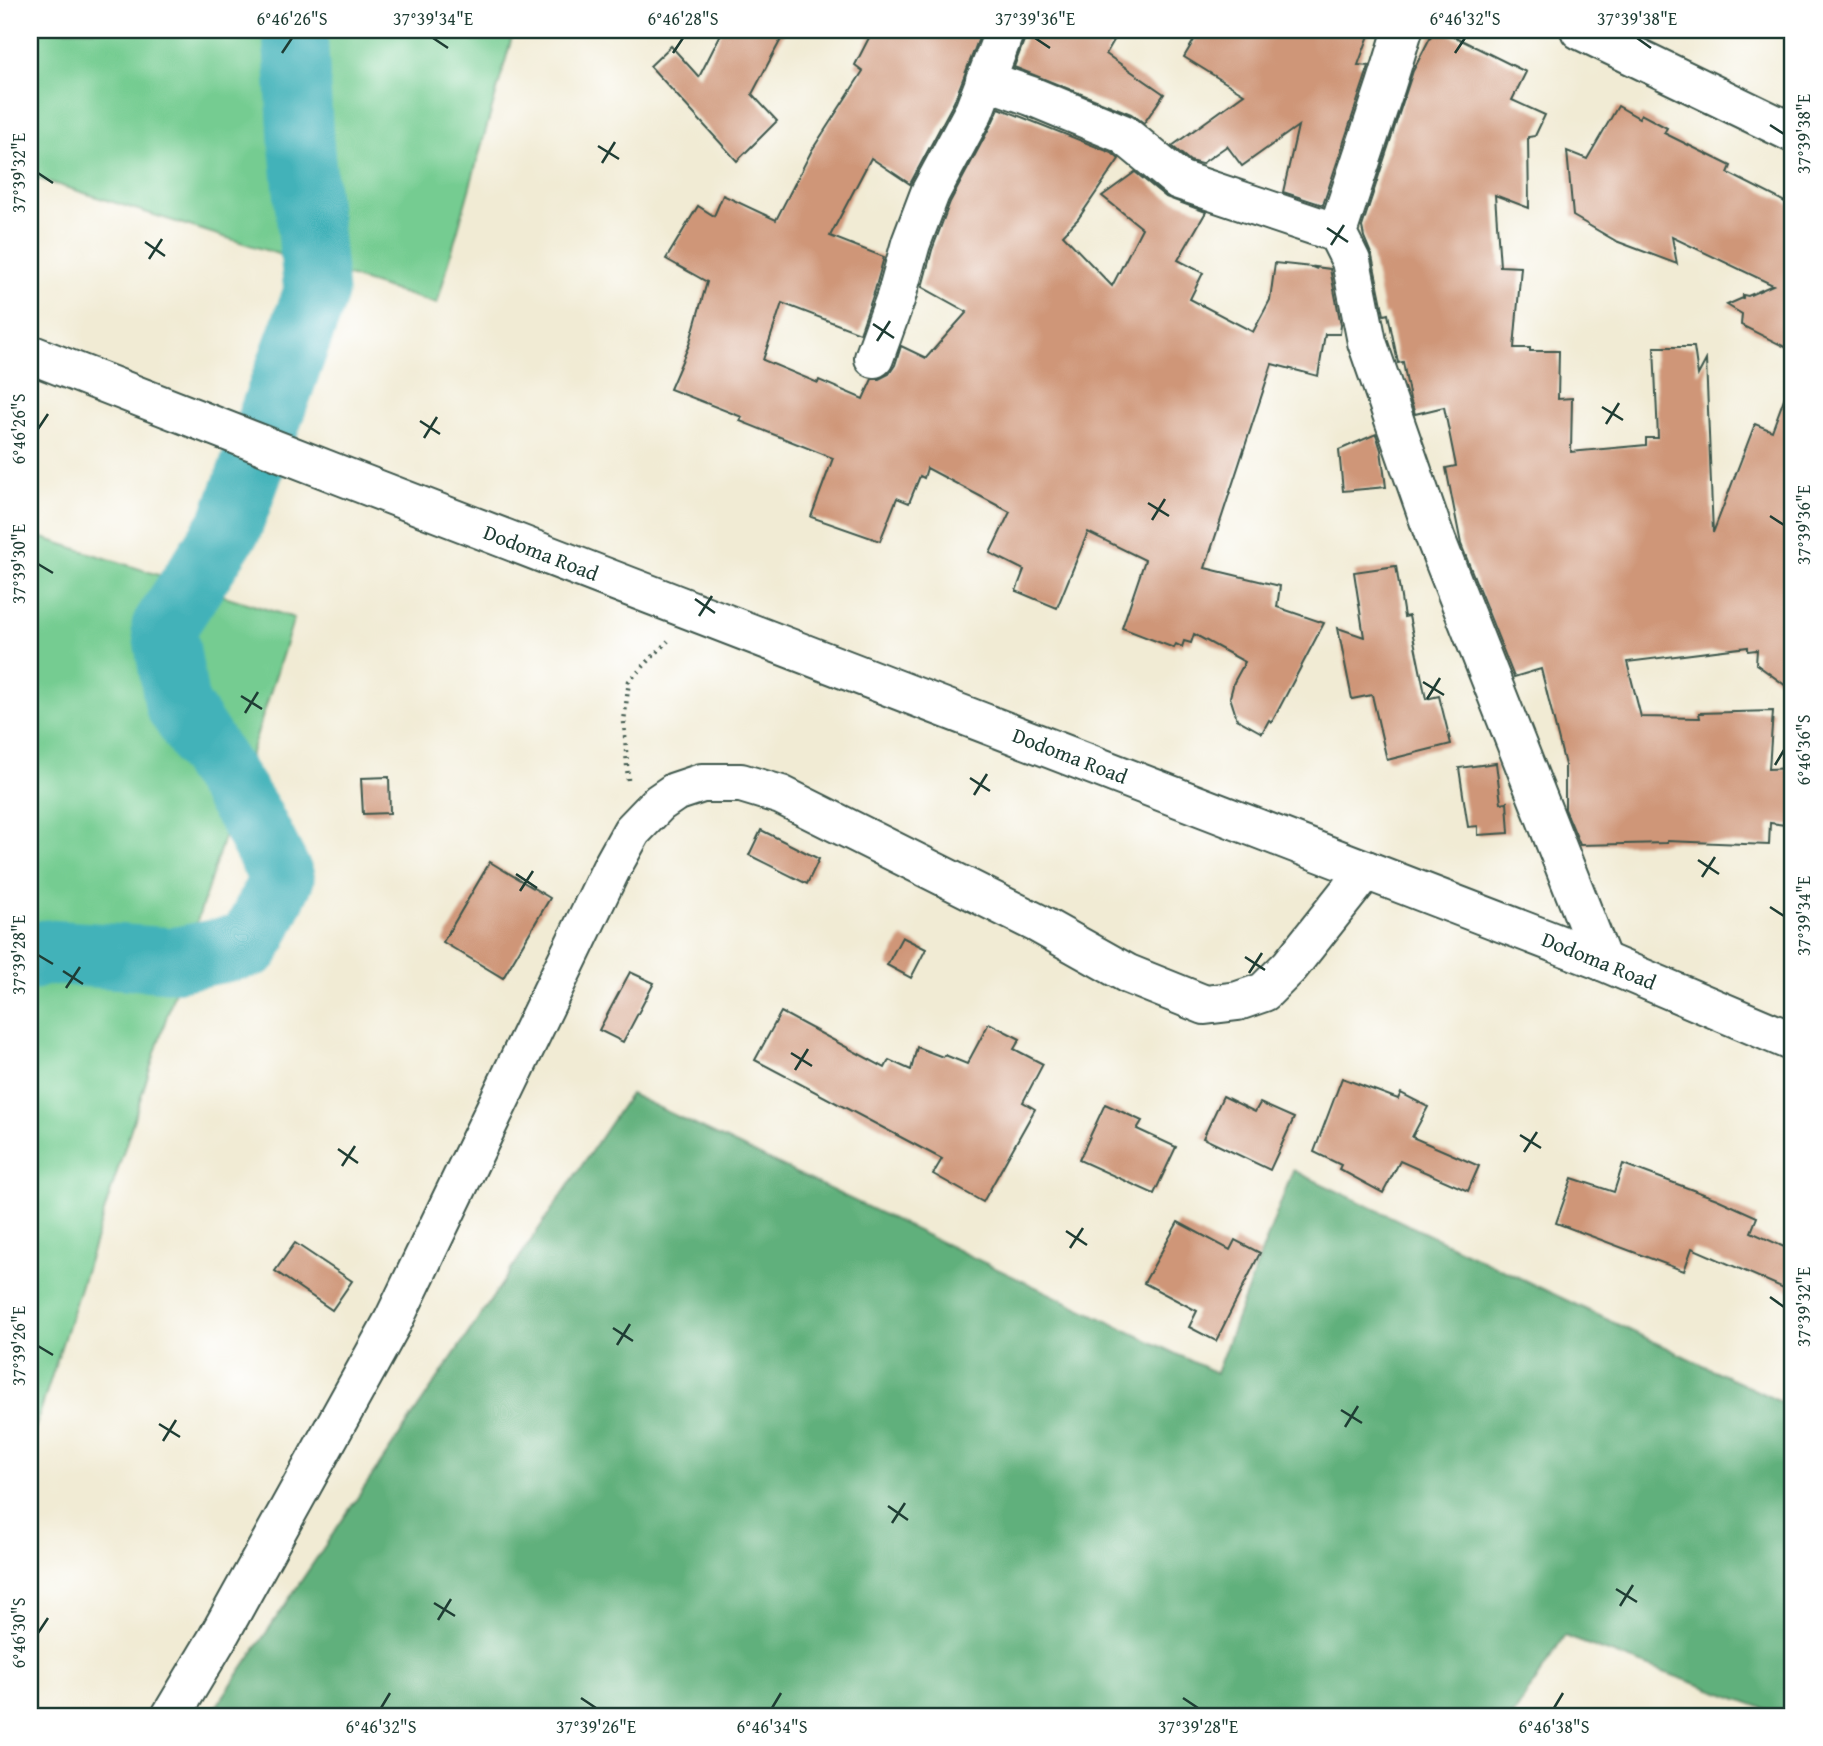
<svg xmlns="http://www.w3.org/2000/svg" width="1823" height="1746" font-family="'Gentium Book Plus',serif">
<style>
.green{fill:#75cc91;stroke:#4a8462;stroke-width:2}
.forest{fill:#60b07b;stroke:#407658;stroke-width:2}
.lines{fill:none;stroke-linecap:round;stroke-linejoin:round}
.river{stroke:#42b2b9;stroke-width:65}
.building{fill:#cf9678}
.minor-casing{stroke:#3e574c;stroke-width:42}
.highway-casing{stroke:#3e574c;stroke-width:42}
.path{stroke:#3e574c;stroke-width:4.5;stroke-dasharray:2 5;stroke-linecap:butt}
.minor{stroke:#fff;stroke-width:38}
.highway{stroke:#fff;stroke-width:38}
.ticks{fill:none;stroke:#1f3d34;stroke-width:2.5}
.labels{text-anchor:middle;stroke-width:5;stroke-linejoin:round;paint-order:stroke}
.street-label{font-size:21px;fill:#1f3d34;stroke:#fff}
.neatline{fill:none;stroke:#1f3d34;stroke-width:2.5}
.ticks-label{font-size:18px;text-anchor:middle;fill:#1f3d34}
</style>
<rect width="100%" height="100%" fill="#fff"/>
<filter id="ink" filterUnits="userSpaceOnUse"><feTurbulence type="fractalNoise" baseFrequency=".0143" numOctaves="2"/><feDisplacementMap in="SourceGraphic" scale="14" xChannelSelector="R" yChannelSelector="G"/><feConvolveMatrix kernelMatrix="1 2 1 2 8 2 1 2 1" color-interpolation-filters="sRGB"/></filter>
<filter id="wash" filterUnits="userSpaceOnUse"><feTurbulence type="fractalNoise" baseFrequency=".00686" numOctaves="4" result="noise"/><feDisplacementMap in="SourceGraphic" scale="28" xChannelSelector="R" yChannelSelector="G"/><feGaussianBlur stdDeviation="1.57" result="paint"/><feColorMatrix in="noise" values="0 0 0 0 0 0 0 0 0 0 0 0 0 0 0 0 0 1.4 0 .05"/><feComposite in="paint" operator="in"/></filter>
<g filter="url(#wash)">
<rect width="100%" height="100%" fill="#f1ebd4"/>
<g class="green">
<path d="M30 30H514L437 304 30 176Z"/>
<path d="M30 534 294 618 30 1444Z"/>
</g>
<path class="forest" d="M630 1094 1216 1373 1293 1170 1793 1408V1716H1785L1564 1636 1513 1716H210Z"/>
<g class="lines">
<path class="river" d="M30 958 46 952 173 960 250 945 282 878 249 814 177 704 164 627 231 524 316 292 301 140 295 30"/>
</g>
<g id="blocks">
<g class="building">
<path d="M723 30H786L752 94 777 121 737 161 650 66 671 46 699 77Z"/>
<path d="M873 30H982L954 102 910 184 871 158 830 236 884 257 875 290 860 333 782 303 763 360 818 383 819 380 863 399 872 379H879L889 374 895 365 901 346 926 358 967 312 922 287 932 250 950 202 993 121 999 108 1112 153 1119 159 1078 219 1063 235 1112 286 1142 228 1102 196 1135 172 1166 197 1206 212 1178 260 1203 273 1190 299 1253 332 1270 300 1275 263 1312 267 1317 269 1315 267 1330 269 1341 325 1340 334H1325L1318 376 1272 364 1205 568 1280 586 1277 607 1324 623 1272 722 1269 720 1262 733 1237 719 1230 697 1234 682 1245 662 1194 634 1191 643 1184 641 1182 647 1176 644 1174 648 1122 628 1145 560 1088 532 1057 608 1016 591 1024 570 990 553 1010 512 927 468 924 478 920 476 909 503 897 498 880 541 811 517 833 458 740 421 742 417 670 389 689 345 707 282 666 259 698 206 714 216 723 195 776 220 812 150 863 71 855 65Z"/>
<path d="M1026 30H1120L1106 54 1164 94 1144 123 1131 114 1014 67 1025 38Z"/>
<path d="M1200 30H1371L1358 65 1369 66 1323 205 1283 192 1298 126 1242 166 1227 146 1201 164 1190 161 1172 146 1244 94 1184 57Z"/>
<path d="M1434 30H1441L1526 72 1512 100 1545 115 1535 136 1528 137 1529 208 1495 195 1500 266 1521 267 1514 348H1530V351H1559L1558 399 1572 398 1571 452 1646 445V438H1658L1654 347H1694L1698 375 1706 360 1713 533 1755 424 1772 431 1791 380 1793 381V691L1756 664 1757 650 1748 651V647L1627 662 1641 717 1700 718 1699 713 1773 711 1769 769 1793 768V826L1770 823 1769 845 1667 841V843L1580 845 1565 809V765L1541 669 1514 677 1461 544 1446 468 1456 466 1444 407 1415 414 1410 399 1403 362 1398 363 1388 314 1384 315 1372 256 1364 237 1362 227 1413 71Z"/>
<path d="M1618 106 1639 118 1641 114 1667 128 1664 133 1731 166 1728 173 1793 206V351L1741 325 1742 314 1727 305 1743 298V295L1748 296 1773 285 1672 237 1677 264 1616 241 1573 216 1567 151 1587 159Z"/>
<path d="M1376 434 1381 450 1386 487 1343 491 1339 450Z"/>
<path d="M1396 566 1404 617 1409 616 1426 699 1439 696 1451 744 1387 760 1372 695 1352 699 1338 628 1364 637 1354 572Z"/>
<path d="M1496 763 1501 803 1507 802 1509 833 1478 835V826L1468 827 1459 768Z"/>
<path d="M389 777 390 813 363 814 361 778Z"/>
<path d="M761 830 819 859 807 884 749 855Z"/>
<path d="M490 862 550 898 503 978 443 942Z"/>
<path d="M902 937 926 949 911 978 887 965Z"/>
<path d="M630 972 654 983 623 1042 599 1030Z"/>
<path d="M781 1012 885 1068 889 1060 911 1070 917 1047 943 1057 945 1055 967 1064 989 1023 1020 1039 1014 1049 1043 1064 1023 1102 1035 1109 983 1202 933 1174 942 1159 755 1060Z"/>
<path d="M1342 1078 1398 1099 1401 1093 1428 1107 1412 1137 1479 1166 1468 1191 1400 1161 1383 1193 1339 1169 1341 1165 1314 1152Z"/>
<path d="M1223 1096 1255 1112 1260 1103 1294 1118 1270 1170 1203 1138Z"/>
<path d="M1105 1104 1142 1121 1137 1129 1176 1147 1154 1194 1079 1160Z"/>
<path d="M1623 1164 1717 1199 1757 1217 1751 1232 1793 1251V1292L1692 1248 1684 1271 1556 1223 1572 1178 1614 1192Z"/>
<path d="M1178 1222 1230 1250 1235 1240 1260 1253 1216 1341 1189 1327 1197 1311 1144 1283Z"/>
<path d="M295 1243 352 1281 332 1310 275 1271Z"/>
</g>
</g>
</g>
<g filter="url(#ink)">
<use href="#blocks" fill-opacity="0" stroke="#3e574c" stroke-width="2"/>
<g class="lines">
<defs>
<g id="minor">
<path d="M1403 30 1386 85 1337 233 1351 261 1367 342 1436 540 1602 961"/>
<path d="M1580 30 1793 133"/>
<path d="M985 80 1031 96 1123 134 1179 180 1337 233"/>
<path d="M874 358 896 297 911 243 930 193 974 111 1005 30"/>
<path d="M171 1716 217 1639 393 1321 612 867 632 831 659 803 675 792 702 783H741L781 795 1037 923 1128 974 1205 1005 1238 1001 1264 992 1290 966 1366 870"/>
</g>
<path id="highway" d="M30 354 345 477 1602 961 1793 1042"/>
</defs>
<use href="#minor" class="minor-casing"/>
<use href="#highway" class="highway-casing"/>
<path class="path" d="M628 780 624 721 629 681 668 641"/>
<use href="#minor" class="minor"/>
<use href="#highway" class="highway"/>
</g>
</g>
<path class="ticks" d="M433 38 448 48M1035 38 1050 48M1637 38 1651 48M282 53 292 38M673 53 683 38M1455 53 1465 38M1770 125 1784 134M598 146 619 159M602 163 615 142M38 173 53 183M1327 228 1348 242M145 242 165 256M1331 245 1344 225M149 259 162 239M873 324 894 338M877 341 890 321M1602 407 1623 420M420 421 440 434M1606 424 1619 403M38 429 48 414M424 438 437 417M1148 503 1169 516M1770 516 1784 525M1152 520 1165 499M38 564 53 573M695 599 715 613M699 616 712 596M1423 682 1444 695M241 696 262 709M1427 699 1440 678M245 713 258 692M1775 765 1784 750M970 778 990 791M974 795 987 774M1698 860 1719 874M516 874 537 888M1702 877 1715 857M520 891 533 871M1770 907 1784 916M38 955 53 964M1245 957 1265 970M63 971 83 984M1249 973 1262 953M66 988 80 967M791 1053 812 1066M795 1070 808 1049M1520 1135 1541 1148M338 1149 358 1163M1524 1152 1537 1132M342 1166 355 1146M1066 1231 1087 1245M1070 1248 1083 1228M1770 1297 1784 1307M613 1328 633 1341M617 1345 630 1324M38 1346 53 1355M1341 1410 1362 1423M159 1424 180 1437M1345 1427 1358 1406M163 1441 176 1420M888 1506 908 1520M892 1523 905 1503M1616 1589 1637 1602M434 1603 455 1616M1620 1606 1633 1585M438 1620 451 1599M38 1633 48 1618M581 1698 596 1708M1183 1698 1198 1708M381 1708 390 1693M772 1708 781 1693M1554 1708 1563 1693"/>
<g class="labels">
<g class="street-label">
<text transform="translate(541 553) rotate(21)" y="7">Dodoma Road</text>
<text transform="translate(1070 756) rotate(21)" y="7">Dodoma Road</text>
<text transform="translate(1599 961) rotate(22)" y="7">Dodoma Road</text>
</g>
</g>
<rect width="1823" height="1746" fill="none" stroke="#fff" stroke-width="77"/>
<rect x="38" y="38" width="1746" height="1670" class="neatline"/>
<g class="ticks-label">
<text x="292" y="25">6°46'26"S</text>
<text x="433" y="25">37°39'34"E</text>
<text x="683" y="25">6°46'28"S</text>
<text x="1035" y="25">37°39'36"E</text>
<text x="1465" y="25">6°46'32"S</text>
<text x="1637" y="25">37°39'38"E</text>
<text transform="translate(1804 134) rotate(-90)" y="6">37°39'38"E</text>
<text transform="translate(19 173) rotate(-90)" y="6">37°39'32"E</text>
<text transform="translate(19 429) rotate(-90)" y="6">6°46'26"S</text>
<text transform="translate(1804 525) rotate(-90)" y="6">37°39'36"E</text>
<text transform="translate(19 564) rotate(-90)" y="6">37°39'30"E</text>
<text transform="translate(1804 750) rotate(-90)" y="6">6°46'36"S</text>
<text transform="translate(1804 916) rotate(-90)" y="6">37°39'34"E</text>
<text transform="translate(19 955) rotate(-90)" y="6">37°39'28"E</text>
<text transform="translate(1804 1307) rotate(-90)" y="6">37°39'32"E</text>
<text transform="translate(19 1346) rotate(-90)" y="6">37°39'26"E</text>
<text transform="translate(19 1633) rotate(-90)" y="6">6°46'30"S</text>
<text x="381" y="1733">6°46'32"S</text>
<text x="596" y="1733">37°39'26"E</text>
<text x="772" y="1733">6°46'34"S</text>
<text x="1198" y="1733">37°39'28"E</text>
<text x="1554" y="1733">6°46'38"S</text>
</g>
</svg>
